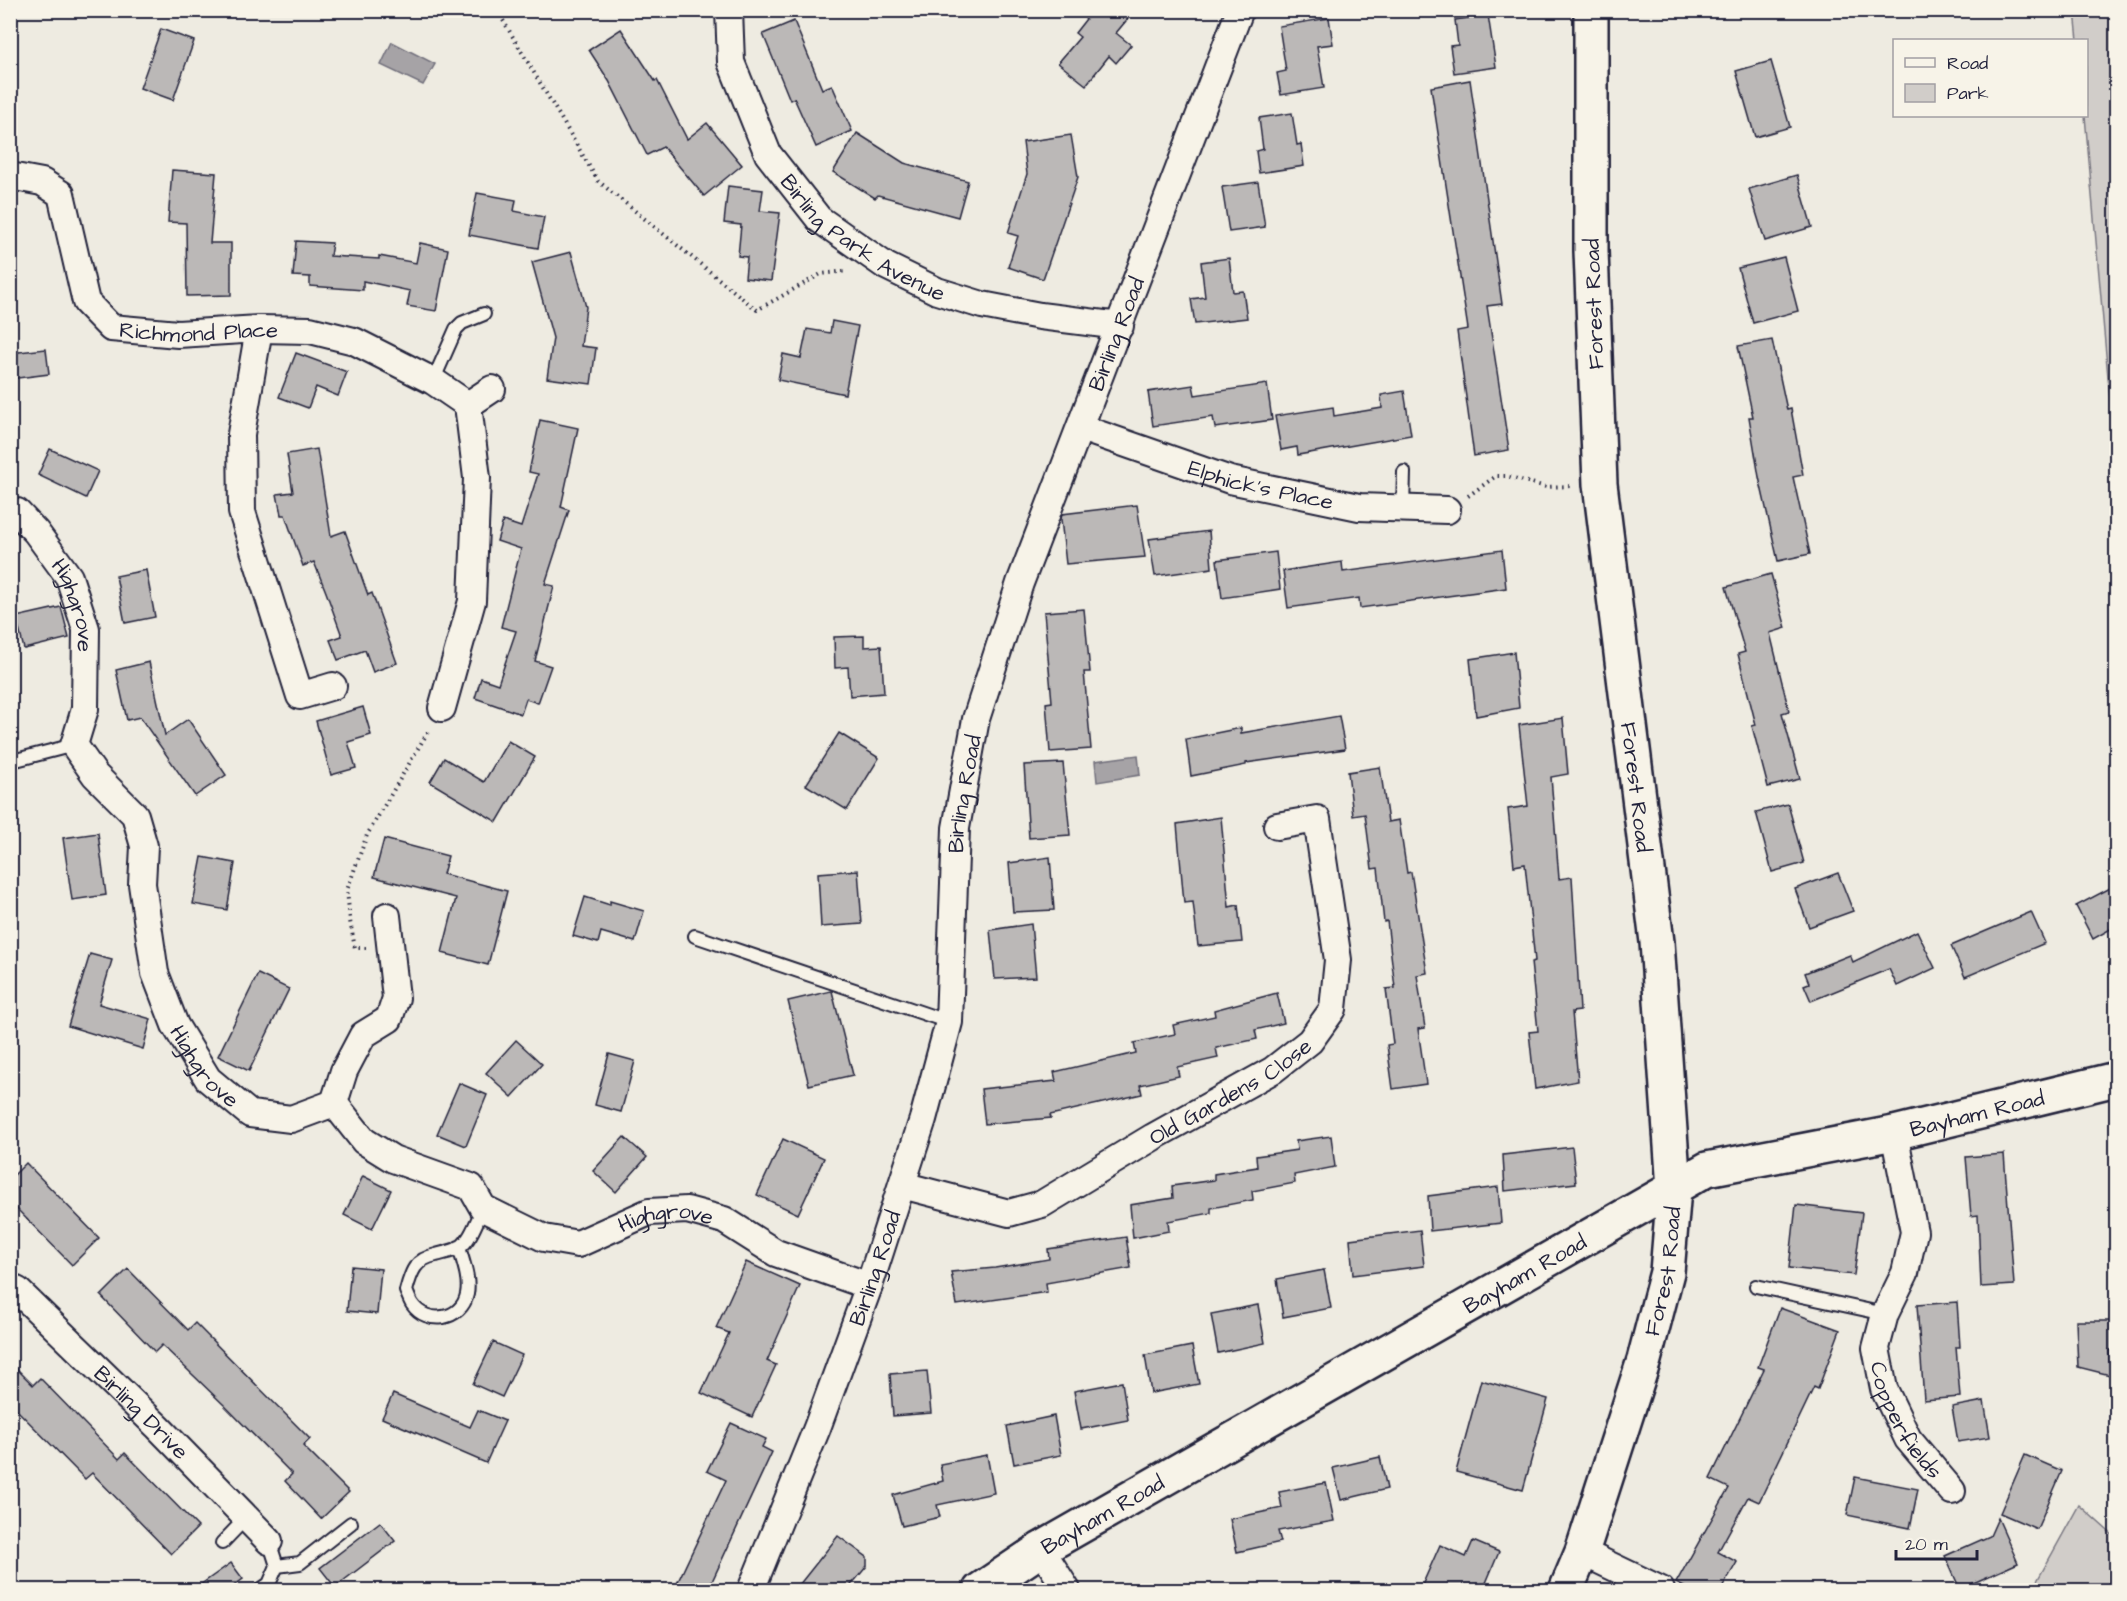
<svg xmlns="http://www.w3.org/2000/svg" width="2127" height="1601" font-family="'Architects Daughter',sans-serif">
<style>
.green{fill:#d1cdc9;stroke:#7a7882;stroke-width:1.5}
.water{fill:#a6a3a6;stroke:#716f7b;stroke-width:1.5}
.building{fill:#bbb8b7;stroke:#22223b;stroke-width:1.5}
.lines{fill:none;stroke-linecap:round;stroke-linejoin:round}
.lane-casing{stroke:#22223b;stroke-width:16}
.street-casing{stroke:#22223b;stroke-width:30}
.secondary-casing{stroke:#22223b;stroke-width:38}
.path{stroke:#22223b;stroke-width:4;stroke-dasharray:1.5 4.5;stroke-linecap:butt}
.lane{stroke:#f7f3e8;stroke-width:12}
.street{stroke:#f7f3e8;stroke-width:26}
.secondary{stroke:#f7f3e8;stroke-width:33}
.labels{text-anchor:middle;stroke-width:4.5;stroke-linejoin:round;paint-order:stroke}
.street-label{font-size:22px;fill:#22223b;stroke:#f7f3e8}
</style>
<rect width="100%" height="100%" fill="#eeebe1"/>
<filter id="ink" filterUnits="userSpaceOnUse"><feTurbulence type="fractalNoise" baseFrequency=".0167" numOctaves="2"/><feDisplacementMap in="SourceGraphic" scale="12" xChannelSelector="R" yChannelSelector="G"/><feConvolveMatrix kernelMatrix="1 2 1 2 8 2 1 2 1" color-interpolation-filters="sRGB"/></filter>
<g filter="url(#ink)">
<g class="green">
<path d="M2075 11H2116V468L2085 116H2086V40H2078Z"/>
<path d="M2079 1505 2116 1538V1590H2032Z"/>
</g>
<g class="water">
<path d="M392 42 435 64 423 85 381 65Z"/>
<path d="M1138 755 1140 775 1097 782 1095 761Z"/>
</g>
<g class="building">
<path d="M1093 10H1135L1116 33 1131 45 1116 63 1109 56 1086 85 1058 63 1080 37 1075 33Z"/>
<path d="M1488 15 1496 67 1454 73 1450 46 1458 45 1455 20Z"/>
<path d="M1329 18 1333 44 1317 46 1324 88 1281 95 1277 73 1286 71 1279 26Z"/>
<path d="M794 21 822 89 832 85 852 131 816 147 794 98 790 100 763 34Z"/>
<path d="M161 29 194 41 173 100 140 88Z"/>
<path d="M621 29 655 81 657 80 687 139 707 123 742 165 704 196 663 147 647 155 609 81 589 50Z"/>
<path d="M1771 61 1790 127 1755 137 1736 71Z"/>
<path d="M1470 80 1502 304 1487 306 1509 450 1474 456 1457 331 1468 329 1431 87Z"/>
<path d="M1292 113 1297 145 1301 144 1304 166 1259 173 1256 151 1263 149 1259 118Z"/>
<path d="M857 133 904 163 968 181 958 217 878 195 875 198 833 172Z"/>
<path d="M1071 135 1078 177 1043 279 1008 267 1018 236 1008 233 1027 174 1023 142Z"/>
<path d="M172 170 216 173 210 243H231V295L187 296 186 223 168 222Z"/>
<path d="M1797 175 1812 227 1765 241 1749 189Z"/>
<path d="M1258 182 1265 227 1229 232 1222 187Z"/>
<path d="M728 186 763 190 760 211 780 213 771 281 745 278 747 257 738 256 741 225 724 223Z"/>
<path d="M477 193 516 200 514 211 544 217 538 248 469 235Z"/>
<path d="M296 241 332 243 330 256 379 259V256L416 263 420 243 448 249 436 311 407 306 410 291 363 281V290L310 286V277L293 276Z"/>
<path d="M571 252 586 307 581 346 596 348 591 384 547 378 553 338 532 262Z"/>
<path d="M1784 257 1798 311 1753 323 1738 268Z"/>
<path d="M1229 258 1233 292 1243 291 1247 318 1195 324 1191 299 1205 297 1201 262Z"/>
<path d="M832 321 858 326 845 394 778 380 783 354 801 358 807 329 830 333Z"/>
<path d="M1772 340 1787 410 1791 409 1803 475 1793 477 1810 554 1778 561 1759 477 1749 417H1753L1738 346Z"/>
<path d="M46 349 49 374 10 379V353Z"/>
<path d="M296 353 347 372 338 396 316 387 308 408 279 397Z"/>
<path d="M1267 384 1272 420 1215 428 1213 417 1153 426 1148 392 1193 385 1195 395Z"/>
<path d="M1404 391 1411 435 1298 455 1297 447 1281 450 1275 416 1333 407 1334 416 1382 408 1381 395Z"/>
<path d="M540 420 578 428 561 507 569 510 545 584 554 586 535 661 551 666 538 703 526 699 521 714 475 698 481 678 498 684 516 631 501 627 521 549 497 541 503 521 521 527 538 474 529 472Z"/>
<path d="M50 449 98 471 86 498 38 475Z"/>
<path d="M317 449 331 536 345 531 368 595 372 593 397 663 373 672 365 650 338 660 330 640 342 636 326 592 314 562 303 566 285 515H281L277 494 293 492 287 454Z"/>
<path d="M1137 505 1145 557 1066 564 1061 519 1062 514Z"/>
<path d="M1209 531 1212 568 1155 576 1149 539Z"/>
<path d="M1502 550 1506 588 1360 608 1359 598 1288 608 1283 571 1342 562 1343 572Z"/>
<path d="M1276 552 1280 589 1222 598 1217 560Z"/>
<path d="M146 570 155 617 125 623 116 576Z"/>
<path d="M1771 574 1786 628 1770 633 1789 711 1782 713 1800 779 1768 787 1752 726 1756 725 1738 654 1745 652 1726 587Z"/>
<path d="M61 607 69 638 24 649 16 617Z"/>
<path d="M1084 609 1090 672H1084L1091 749 1050 752 1046 703 1052 702 1044 612Z"/>
<path d="M864 636V647L881 646 884 693 850 696 848 667 835 668 834 637Z"/>
<path d="M1514 652 1519 708 1476 716 1470 659Z"/>
<path d="M149 662 165 735 188 719 226 775 195 796 140 717 127 720 116 670Z"/>
<path d="M363 707 371 735 348 742 356 768 331 775 316 721Z"/>
<path d="M1339 716 1345 749 1246 763V765L1191 776 1186 739 1241 728V733Z"/>
<path d="M1563 718 1568 774 1551 777 1559 879 1572 877 1580 1011 1572 1012 1578 1081 1535 1089 1529 1032 1538 1031 1531 962 1535 961 1525 864 1514 866 1508 809 1528 806 1519 725Z"/>
<path d="M839 733 879 758 847 810 806 785Z"/>
<path d="M508 741 535 757 497 822 430 782 444 758 484 782Z"/>
<path d="M1063 763 1070 835 1029 838 1024 765Z"/>
<path d="M1380 767 1388 822 1399 820 1407 873 1411 872 1427 973 1417 975 1425 1028 1418 1029 1426 1084 1393 1089 1387 1045 1393 1044 1386 989 1395 988 1387 921 1384 922 1378 868 1372 869 1365 814 1353 816 1348 772Z"/>
<path d="M1788 804 1804 863 1772 872 1756 812Z"/>
<path d="M1221 817 1229 907 1238 905 1242 942 1198 946 1193 902 1184 903 1177 824Z"/>
<path d="M98 833 106 895 72 900 63 838Z"/>
<path d="M384 839 448 856 443 874 507 891 488 965 442 953 456 898 374 877Z"/>
<path d="M202 857 235 863 227 910 193 904Z"/>
<path d="M1050 857 1054 910 1013 912 1009 863Z"/>
<path d="M858 870 862 924 821 927 818 873Z"/>
<path d="M1838 873 1853 911 1809 927 1795 889Z"/>
<path d="M2116 885V926L2093 939 2076 906Z"/>
<path d="M585 897 610 905V901L644 911 635 942 601 932 598 943 573 936Z"/>
<path d="M2031 912 2045 943 1965 977 1951 946Z"/>
<path d="M1031 924 1036 977 995 979 990 930Z"/>
<path d="M1917 931 1935 968 1897 986 1889 969 1811 1001 1804 985 1809 983 1805 973 1850 955 1853 962Z"/>
<path d="M90 954 112 960 99 1004 151 1019 143 1049 68 1026Z"/>
<path d="M258 974 289 989 249 1071 218 1056Z"/>
<path d="M831 991H832L853 1075 809 1085 788 1001Z"/>
<path d="M1277 993 1284 1023 1255 1030 1257 1039 1216 1048 1218 1058 1177 1067 1179 1076 1140 1085 1142 1094 1050 1115 1051 1118 985 1124 981 1089 1056 1081 1054 1072 1136 1053 1134 1043 1175 1034 1173 1025 1215 1016 1214 1010Z"/>
<path d="M516 1040 542 1064 512 1097 486 1073Z"/>
<path d="M609 1054 635 1061 621 1112 595 1105Z"/>
<path d="M459 1083 487 1095 466 1146 437 1134Z"/>
<path d="M1331 1136 1335 1167 1294 1175 1295 1183 1252 1191 1253 1200 1211 1208V1213L1168 1221 1169 1231 1133 1238 1130 1205 1173 1198 1172 1186 1214 1180V1174L1257 1167 1256 1156 1297 1150 1296 1141Z"/>
<path d="M624 1137 647 1157 616 1192 593 1171Z"/>
<path d="M783 1139 824 1158 798 1214 757 1195Z"/>
<path d="M1572 1147 1576 1183 1505 1191 1503 1155Z"/>
<path d="M2004 1154 2014 1285 1981 1287 1978 1215 1971 1216 1966 1157Z"/>
<path d="M26 1163 99 1238 72 1265 10 1202V1179Z"/>
<path d="M363 1176 391 1190 372 1229 344 1215Z"/>
<path d="M1498 1187 1501 1223 1430 1231 1428 1196Z"/>
<path d="M1796 1205 1862 1213 1854 1275 1789 1268Z"/>
<path d="M1420 1230 1424 1266 1353 1275 1350 1239Z"/>
<path d="M1126 1237 1131 1268 1046 1283 1047 1292 957 1305 951 1272 995 1268 1049 1259 1048 1249Z"/>
<path d="M746 1262 800 1286 767 1361 776 1365 752 1417 701 1393 729 1333 716 1328Z"/>
<path d="M351 1266 381 1269 377 1314 347 1311Z"/>
<path d="M128 1269 188 1330 195 1323 310 1439 303 1446 349 1492 321 1519 285 1481 292 1474 224 1405 162 1345 155 1352 101 1296Z"/>
<path d="M1324 1270 1331 1308 1283 1317 1277 1279Z"/>
<path d="M1957 1302 1960 1347H1956L1960 1397 1924 1400 1917 1305Z"/>
<path d="M1258 1305 1265 1343 1218 1353 1211 1314Z"/>
<path d="M1780 1308 1840 1330 1818 1389 1814 1387 1759 1502 1748 1497 1718 1552 1737 1562 1721 1590H1690L1676 1583 1729 1488 1710 1479 1764 1369 1758 1367Z"/>
<path d="M2076 1321H2116V1350H2109L2110 1375 2078 1367Z"/>
<path d="M493 1342 522 1355 502 1397 473 1384Z"/>
<path d="M1192 1346 1199 1384 1151 1393 1145 1355Z"/>
<path d="M10 1362 33 1385 40 1378 119 1459 125 1453 198 1527 171 1554 92 1473 85 1479 10 1403Z"/>
<path d="M927 1371 931 1413 893 1416 890 1374Z"/>
<path d="M1481 1380 1548 1399 1523 1490 1456 1472Z"/>
<path d="M1122 1382 1128 1420 1081 1429 1074 1391Z"/>
<path d="M393 1394 470 1427 478 1410 505 1421 486 1463 382 1418Z"/>
<path d="M1984 1401 1990 1437 1958 1442 1952 1407Z"/>
<path d="M1054 1416 1061 1455 1014 1464 1007 1426Z"/>
<path d="M731 1423 766 1439 762 1447 772 1452 708 1590H674L726 1480 707 1471Z"/>
<path d="M987 1455 994 1493 937 1505 940 1517 902 1526 893 1495 943 1481 940 1464Z"/>
<path d="M2025 1455 2062 1471 2037 1529 2000 1513Z"/>
<path d="M1380 1457 1387 1489 1341 1500 1333 1468Z"/>
<path d="M1855 1477 1918 1489 1910 1528 1847 1515Z"/>
<path d="M1326 1483 1334 1521 1278 1531 1281 1542 1237 1552 1230 1519 1282 1508 1279 1492Z"/>
<path d="M1998 1518 2018 1563 1960 1589 1945 1556 1990 1536Z"/>
<path d="M380 1522 395 1541 335 1587 320 1568Z"/>
<path d="M838 1536 867 1557V1566L847 1590H795Z"/>
<path d="M1473 1541 1499 1552 1483 1590H1420L1440 1545 1466 1557Z"/>
<path d="M231 1563 243 1579 228 1590H193Z"/>
</g>
<g class="lines">
<defs>
<g id="lane">
<path d="M433 381 456 329 462 323 484 314"/>
<path d="M1403 509 1404 472"/>
<path d="M10 759 12 761 74 745"/>
<path d="M695 936 949 1022"/>
<path d="M459 1247C463 1262 470 1279 467 1294 462 1320 427 1326 412 1304 410 1301 408 1295 406 1291 411 1272 415 1259 436 1255 443 1253 453 1251 459 1248 471 1240 477 1220 483 1208"/>
<path d="M1756 1286 1885 1314"/>
<path d="M222 1543 246 1518"/>
<path d="M277 1566 300 1563 351 1523"/>
<path d="M260 1590 269 1584 277 1566 269 1541"/>
</g>
<g id="street">
<path id="s1" d="M729 10 731 62 768 154 819 219 886 266 937 291 982 305 1040 316 1120 326"/>
<path id="s2" d="M10 176 42 182 61 194 86 302 111 328 178 334 259 329 310 330 354 341 433 381 468 405 477 478 472 601 442 708"/>
<path d="M259 329 241 434 242 512 300 696 333 686"/>
<path d="M468 405 492 389"/>
<path id="s3" d="M1081 428 1230 480 1359 507 1447 510"/>
<path id="s4" d="M17 512 36 532 69 577 86 629 85 709 74 745 95 775 135 815 144 846 142 884 155 973 175 1025 208 1079 250 1114 291 1119 334 1103 364 1141 393 1159 471 1187 483 1208 544 1238 578 1244 649 1212 687 1210 724 1220 776 1253 869 1286"/>
<path d="M334 1103 344 1071 363 1035 389 1019 396 998 387 916"/>
<path id="s5" d="M1894 1133 1914 1232 1905 1273 1885 1314 1876 1348 1884 1389 1908 1439 1952 1491"/>
<path id="s6" d="M902 1185 1009 1213 1042 1204 1153 1137 1273 1070 1310 1041 1333 1009 1338 960 1317 819 1277 826"/>
<path id="s7" d="M10 1287 18 1291 158 1427 269 1541"/>
<path d="M1041 1549 1067 1590"/>
<path d="M1582 1552 1661 1590"/>
<path id="s8" d="M751 1590 817 1428 869 1286 923 1119 949 1022 956 828 976 719 1020 583 1240 10"/>
</g>
<g id="secondary">
<path id="s9" d="M980 1590 1041 1549 1707 1169 1894 1133 2116 1079"/>
<path id="s10" d="M1566 1590 1582 1552 1644 1360 1667 1272 1674 1189 1657 942 1600 484 1591 251V10"/>
</g>
</defs>
<use href="#lane" class="lane-casing"/>
<use href="#street" class="street-casing"/>
<use href="#secondary" class="secondary-casing"/>
<g class="path">
<path d="M497 10 598 181 757 310 821 274 847 271"/>
<path d="M1468 496 1496 476H1506L1546 487 1572 486"/>
<path d="M366 948H355L350 921 347 890 367 835 429 730"/>
</g>
<use href="#lane" class="lane"/>
<use href="#street" class="street"/>
<use href="#secondary" class="secondary"/>
</g>
</g>
<g class="labels">
<g class="street-label">
<text dy="8" stroke="none"><textPath href="#s1" startOffset="280">Birling Park Avenue</textPath></text>
<text transform="translate(1593 304) rotate(-92)" y="8">Forest Road</text>
<text dy="8" stroke="none"><textPath href="#s2" startOffset="290">Richmond Place</textPath></text>
<text dy="8" stroke="none"><textPath href="#s8" startOffset="1317">Birling Road</textPath></text>
<text dy="8" stroke="none"><textPath href="#s3" startOffset="189">Elphick's Place</textPath></text>
<text dy="8" stroke="none"><textPath href="#s4" startOffset="112">Highgrove</textPath></text>
<text transform="translate(1637 787) rotate(83)" y="8">Forest Road</text>
<text dy="8" stroke="none"><textPath href="#s8" startOffset="831">Birling Road</textPath></text>
<text dy="8" stroke="none"><textPath href="#s4" startOffset="616">Highgrove</textPath></text>
<text dy="8" stroke="none"><textPath href="#s6" startOffset="364">Old Gardens Close</textPath></text>
<text dy="8" stroke="none"><textPath href="#s9" startOffset="1116">Bayham Road</textPath></text>
<text dy="8" stroke="none"><textPath href="#s4" startOffset="1156">Highgrove</textPath></text>
<text dy="8" stroke="none"><textPath href="#s8" startOffset="345">Birling Road</textPath></text>
<text dy="8" stroke="none"><textPath href="#s10" startOffset="334">Forest Road</textPath></text>
<text dy="8" stroke="none"><textPath href="#s9" startOffset="630">Bayham Road</textPath></text>
<text dy="8" stroke="none"><textPath href="#s7" startOffset="182">Birling Drive</textPath></text>
<text dy="8" stroke="none"><textPath href="#s5" startOffset="303">Copperfields</textPath></text>
<text dy="8" stroke="none"><textPath href="#s9" startOffset="144">Bayham Road</textPath></text>
</g>
</g>
<rect width="2127" height="1601" fill="none" stroke="#f7f3e8" stroke-width="36"/>
<rect x="18" y="18" width="2091" height="1565" fill="none" stroke="#22223b" stroke-width="2" filter="url(#ink)"/>
<rect x="1893" y="39" width="195" height="78" fill="#f7f3e8" stroke="#a29fa3" stroke-width="1.5"/>
<rect x="1905" y="58" width="30" height="9" fill="#f7f3e8" stroke="#a29fa3" stroke-width="1.5"/>
<text x="1947" y="69" font-size="18" fill="#22223b">Road</text>
<rect x="1905" y="84" width="30" height="18" fill="#d1cdc9" stroke="#a29fa3" stroke-width="1.5"/>
<text x="1947" y="99" font-size="18" fill="#22223b">Park</text>
<path d="M1896 1550v9h81v-9" fill="none" stroke="#22223b" stroke-width="3"/>
<text x="1905" y="1550" font-size="18" fill="#22223b" stroke="#f7f3e8" stroke-width="4.5" paint-order="stroke">20 m</text>
</svg>
